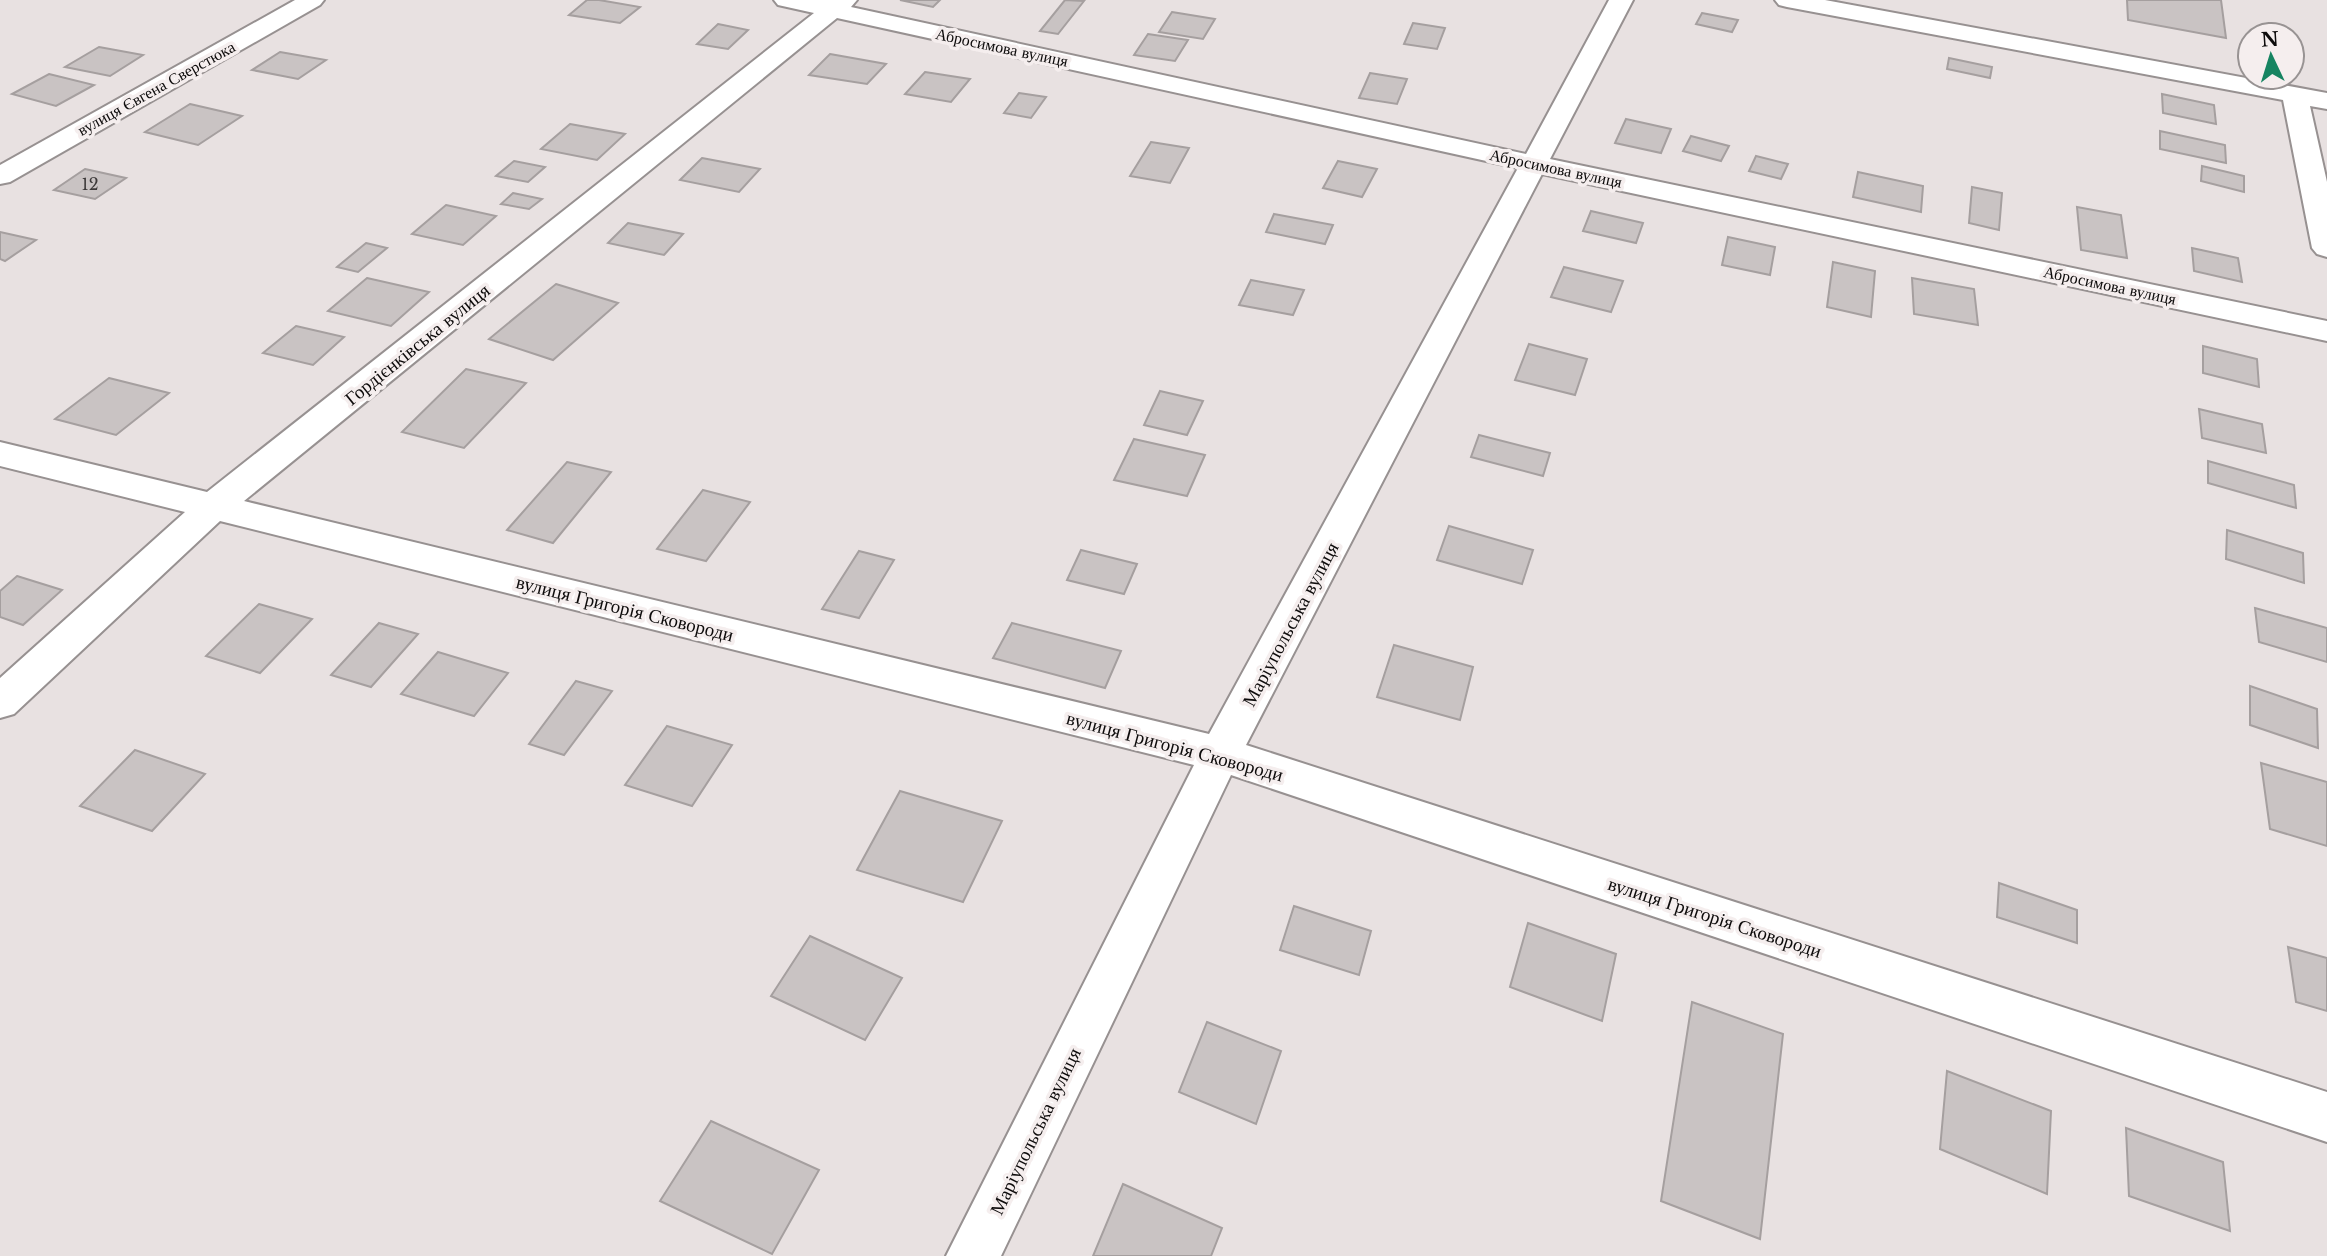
<svg xmlns="http://www.w3.org/2000/svg" width="2327" height="1256" font-family="'Libre Baskerville',serif">
<style>
.building{fill:#c9c3c3;stroke:#a59f9f;stroke-width:2}
.lines{fill:none;stroke-linecap:round;stroke-linejoin:round}
.minor-casing{stroke:#979191;stroke-width:4}
.minor{fill:#fff;fill-rule:evenodd}
.labels{text-anchor:middle;stroke-width:7;stroke-linejoin:round;paint-order:stroke}
.far-street-label{font-size:16px;fill:#0d0b0b;stroke:#f5eeee}
.number-label{font-size:16px;fill:#3c3939}
.street-label{font-size:19px;fill:#0d0b0b;stroke:#f5eeee}
</style>
<rect width="100%" height="100%" fill="#e8e1e1"/>
<g class="building">
<path d="M587 0H599L640 7 620 23 569 15Z"/>
<path d="M900 0H940L933 7Z"/>
<path d="M1065 0 1084 1 1058 34 1040 31Z"/>
<path d="M2127 0H2221L2226 38 2128 20Z"/>
<path d="M1172 12 1215 19 1203 39 1159 32Z"/>
<path d="M1702 13 1738 20 1732 32 1696 24Z"/>
<path d="M1413 23 1445 28 1437 49 1404 44Z"/>
<path d="M718 24 748 30 728 49 697 44Z"/>
<path d="M1148 34 1188 40 1175 61 1134 55Z"/>
<path d="M99 47 143 55 110 76 65 67Z"/>
<path d="M280 52 326 60 298 79 252 70Z"/>
<path d="M830 54 886 64 867 84 809 75Z"/>
<path d="M1949 58 1992 67 1990 78 1947 69Z"/>
<path d="M925 72 970 79 951 102 905 94Z"/>
<path d="M1370 73 1407 79 1397 104 1359 98Z"/>
<path d="M49 74 94 85 56 106 12 94Z"/>
<path d="M1019 93 1046 97 1031 118 1004 113Z"/>
<path d="M2162 94 2214 105 2216 124 2163 113Z"/>
<path d="M190 104 242 116 198 145 145 132Z"/>
<path d="M1626 119 1671 129 1661 153 1615 143Z"/>
<path d="M570 124 625 134 597 160 541 149Z"/>
<path d="M2160 131 2225 145 2226 163 2160 149Z"/>
<path d="M1691 136 1729 146 1721 161 1683 151Z"/>
<path d="M1151 142 1189 148 1170 183 1130 176Z"/>
<path d="M1756 156 1788 164 1781 179 1749 171Z"/>
<path d="M702 158 760 169 739 192 680 180Z"/>
<path d="M514 161 545 167 528 182 496 176Z"/>
<path d="M1338 161 1377 169 1362 197 1323 188Z"/>
<path d="M2202 166 2244 176V192L2201 181Z"/>
<path d="M85 169 126 178 95 199 54 190Z"/>
<path d="M1858 172 1923 186 1921 212 1853 197Z"/>
<path d="M1972 187 2002 193 1999 230 1969 223Z"/>
<path d="M513 193 542 199 529 209 501 204Z"/>
<path d="M446 205 496 216 463 245 412 234Z"/>
<path d="M2077 207 2121 215 2127 258 2081 250Z"/>
<path d="M1591 211 1643 223 1636 243 1583 231Z"/>
<path d="M1274 214 1333 225 1325 244 1266 232Z"/>
<path d="M628 223 683 234 664 255 608 243Z"/>
<path d="M0 232 36 240 5 261 0 259Z"/>
<path d="M1728 237 1775 247 1770 275 1722 265Z"/>
<path d="M366 243 387 248 358 272 337 267Z"/>
<path d="M2192 248 2238 258 2242 282 2194 271Z"/>
<path d="M1833 262 1875 271 1871 317 1827 307Z"/>
<path d="M1564 267 1623 281 1611 312 1551 297Z"/>
<path d="M367 278 429 292 391 326 328 311Z"/>
<path d="M1912 278 1974 289 1978 325 1914 314Z"/>
<path d="M1251 280 1304 290 1293 315 1239 305Z"/>
<path d="M556 284 618 303 553 360 489 339Z"/>
<path d="M296 326 344 337 313 365 263 353Z"/>
<path d="M1529 344 1587 359 1575 395 1515 380Z"/>
<path d="M2203 346 2257 359 2259 387 2203 373Z"/>
<path d="M466 369 526 383 464 448 402 432Z"/>
<path d="M109 378 169 393 116 435 55 419Z"/>
<path d="M1160 391 1203 401 1187 435 1144 425Z"/>
<path d="M2199 409 2262 424 2266 453 2202 438Z"/>
<path d="M1479 435 1550 453 1543 476 1471 457Z"/>
<path d="M1134 439 1205 455 1187 496 1114 480Z"/>
<path d="M2208 461 2294 485 2296 508 2208 483Z"/>
<path d="M567 462 611 472 553 543 507 530Z"/>
<path d="M703 490 750 502 706 561 657 549Z"/>
<path d="M1449 526 1533 550 1522 584 1437 560Z"/>
<path d="M2227 530 2303 553 2304 583 2226 559Z"/>
<path d="M1081 550 1137 564 1124 594 1067 580Z"/>
<path d="M859 551 894 560 859 618 822 609Z"/>
<path d="M17 576 62 590 23 625 0 617V591Z"/>
<path d="M259 604 312 619 260 673 206 656Z"/>
<path d="M2255 608 2327 628V662L2259 642Z"/>
<path d="M379 623 418 634 371 687 331 675Z"/>
<path d="M1012 623 1121 651 1105 688 993 658Z"/>
<path d="M1394 645 1473 667 1460 720 1377 697Z"/>
<path d="M438 652 508 673 474 716 401 694Z"/>
<path d="M576 681 612 691 564 755 529 744Z"/>
<path d="M2250 686 2317 709 2318 748 2250 725Z"/>
<path d="M667 726 732 745 692 806 625 785Z"/>
<path d="M135 750 205 774 152 831 80 806Z"/>
<path d="M2261 763 2327 782V846L2270 829Z"/>
<path d="M900 791 1002 821 963 902 857 870Z"/>
<path d="M1999 883 2077 910V943L1997 917Z"/>
<path d="M1294 906 1371 931 1359 975 1280 950Z"/>
<path d="M1528 923 1616 954 1602 1021 1510 987Z"/>
<path d="M810 936 902 978 865 1040 771 996Z"/>
<path d="M2288 947 2327 958V1011L2296 1002Z"/>
<path d="M1692 1002 1783 1034 1760 1239 1661 1201Z"/>
<path d="M1207 1022 1281 1051 1256 1124 1179 1092Z"/>
<path d="M1947 1071 2051 1111 2047 1194 1940 1149Z"/>
<path d="M711 1121 819 1170 772 1254 660 1201Z"/>
<path d="M2126 1128 2223 1162 2230 1231 2129 1196Z"/>
<path d="M1123 1184 1222 1228 1211 1256H1093Z"/>
</g>
<g class="lines">
<defs>
<g id="minor">
<path d="M295 0H324L320 5 10 182 0 184V165Z"/>
<path d="M774 0H857L851 7 1526 154 1609 0H1633L1550 159 2327 321V341L1542 174 1246 745 2327 1092V1142L1231 775 1001 1256H946L1194 765 220 521 14 714 0 718V678L185 512 0 466V442L207 492 814 13 778 5ZM837 18 1518 168 1209 734 244 501Z"/>
<path d="M1775 0H1825L2327 93V109L2310 106 2327 182V257L2317 254 2312 248 2283 100 1787 7 1779 5Z"/>
</g>
</defs>
<use href="#minor" class="minor-casing"/>
<use href="#minor" class="minor"/>
</g>
<g class="labels">
<g class="far-street-label">
<text transform="translate(1002 47) rotate(12)" y="6">Абросимова вулиця</text>
<text transform="translate(156 88) rotate(-29)" y="6">вулиця Євгена Сверстюка</text>
<text transform="translate(1556 168) rotate(12)" y="6">Абросимова вулиця</text>
<text transform="translate(2110 285) rotate(12)" y="6">Абросимова вулиця</text>
</g>
<g class="number-label">
<text x="90" y="190">12</text>
</g>
<g class="street-label">
<text transform="translate(417 344) rotate(-39)" y="7">Гордієнківська вулиця</text>
<text transform="translate(625 608) rotate(14)" y="7">вулиця Григорія Сковороди</text>
<text transform="translate(1290 624) rotate(-62)" y="7">Маріупольська вулиця</text>
<text transform="translate(1175 746) rotate(15)" y="7">вулиця Григорія Сковороди</text>
<text transform="translate(1715 917) rotate(18)" y="7">вулиця Григорія Сковороди</text>
<text transform="translate(1035 1131) rotate(-64)" y="7">Маріупольська вулиця</text>
</g>
</g>
<g transform="translate(2271 56) rotate(356)"><circle r="33" fill="#f5eeee" stroke="#989393" stroke-width="2"/>
<path d="M0-5L12 26L0 18L-12 26Z" fill="#168461"/>
<text y="-10" font-size="19" font-weight="bold" text-anchor="middle" fill="#0d0b0b">N</text>
</g>
</svg>
